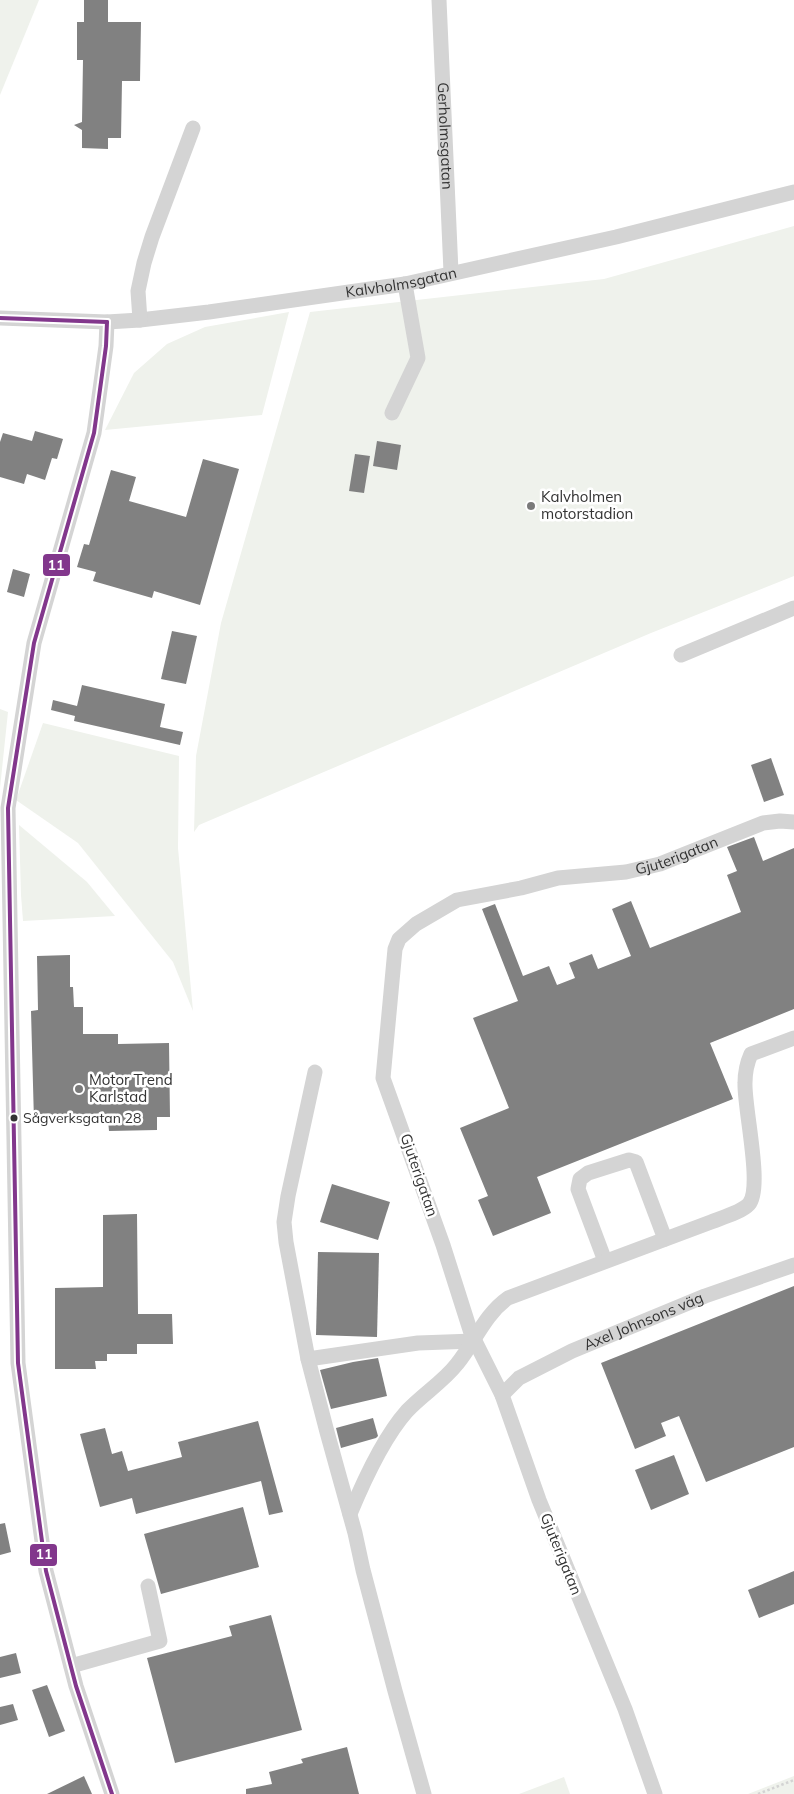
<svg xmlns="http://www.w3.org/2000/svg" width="794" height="1794" font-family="Mulish,sans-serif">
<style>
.green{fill:#eff2ec}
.building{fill:#818181}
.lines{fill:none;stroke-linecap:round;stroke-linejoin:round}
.path{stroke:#d3d3d3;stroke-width:2.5;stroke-dasharray:2.5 2.5;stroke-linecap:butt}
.minor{stroke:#d4d4d4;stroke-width:15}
.bus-1-casing{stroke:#fff;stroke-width:8}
.bus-1{stroke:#82378c;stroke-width:4}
.poi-dot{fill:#7a7a7a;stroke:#fff;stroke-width:2}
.bus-dot{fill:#333;stroke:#fff;stroke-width:2}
.labels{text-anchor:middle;stroke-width:5;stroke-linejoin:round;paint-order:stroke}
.bus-label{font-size:14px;fill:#333;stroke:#fff;text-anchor:start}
.street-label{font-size:15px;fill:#333;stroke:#fff}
.poi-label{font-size:15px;fill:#333;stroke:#fff;text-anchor:start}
.line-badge{stroke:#fff;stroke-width:2}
.badge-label{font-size:14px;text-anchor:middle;font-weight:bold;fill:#fff}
</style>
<rect width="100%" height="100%" fill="#fff"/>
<g class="green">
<path d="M0 0H39L0 95Z"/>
<path d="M794 226V576L651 633 199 825 194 832 196 756 221 623 310 312 604 279Z"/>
<path d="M289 312 262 415 105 430 134 373 167 344 205 327Z"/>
<path d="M0 709 8 712 0 788Z"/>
<path d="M43 723 179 756 178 848 193 1011 173 962 78 843 16 800Z"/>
<path d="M19 825 87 882 115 916 23 921 21 895Z"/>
<path d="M794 1776V1794H748Z"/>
<path d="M564 1777 570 1794H519Z"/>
</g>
<g class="building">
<path d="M84 0H108V22H141L140 81H122L121 138H108V149L82 148V130L74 125 82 122 83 60H77V22H84Z"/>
<path d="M35 431 63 439 57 459 52 458 45 480 27 474 24 484 0 477V442L3 433 32 441Z"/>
<path d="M377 441 401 445 397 470 373 466Z"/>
<path d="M355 454 370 456 364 493 349 491Z"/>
<path d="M203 459 239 469 200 605 154 591 152 598 93 581 96 572 77 567 84 544 89 545 111 470 136 477 129 501 186 517Z"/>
<path d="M13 569 30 574 24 597 7 592Z"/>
<path d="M172 631 197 636 186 684 161 679Z"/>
<path d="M82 685 165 704 160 727 183 732 180 745 74 721 75 716 51 710 53 700 77 706Z"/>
<path d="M771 758 784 795 764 802 751 765Z"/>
<path d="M754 837 763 861 794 848V1009L710 1043 733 1099 537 1177 551 1213 493 1236 478 1200 488 1196 460 1128 509 1108 473 1018 518 1001 482 909 495 904 523 976 549 966 557 985 575 978 569 963 592 954 598 969 631 956 612 909 631 901 650 948 741 912 727 875 737 871 727 847Z"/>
<path d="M70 955V987H73L74 1007H83V1034H118V1044L169 1043 170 1117H157V1130L109 1131 108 1120 34 1121 31 1011 38 1010 37 956Z"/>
<path d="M332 1184 390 1202 378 1240 320 1222Z"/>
<path d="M137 1214 138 1314H172L173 1344H137V1354H107V1361H95L96 1369H55V1288L103 1287V1215Z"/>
<path d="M318 1252 379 1253 377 1337 316 1335Z"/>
<path d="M794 1286V1447L706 1482 679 1416 661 1423 666 1436 635 1449 601 1363Z"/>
<path d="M378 1358 387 1396 331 1409 320 1370 353 1362Z"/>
<path d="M373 1418 378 1436 376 1438 341 1448 336 1428Z"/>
<path d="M258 1421 283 1512 269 1515 261 1481 136 1514 132 1498 100 1507 80 1434 105 1428 112 1454 122 1451 128 1471 182 1457 178 1442Z"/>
<path d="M674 1455 689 1494 651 1510 635 1470Z"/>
<path d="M243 1507 259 1567 161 1594 144 1534Z"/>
<path d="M5 1523 11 1552 0 1555V1524Z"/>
<path d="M794 1571V1604L759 1618 748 1590Z"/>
<path d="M271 1615 302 1730 175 1763 147 1658 232 1636 229 1626Z"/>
<path d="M16 1653 21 1673 0 1678V1657Z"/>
<path d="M47 1685 65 1731 49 1737 32 1690Z"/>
<path d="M13 1704 18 1720 0 1725V1707Z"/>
<path d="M347 1747 359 1794H246V1789L272 1784 269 1772 303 1763 301 1759Z"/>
<path d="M84 1776 92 1794H47Z"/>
</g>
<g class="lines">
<path class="path" d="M758 1794 794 1780"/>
<g class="minor">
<path id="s1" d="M439 0 451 272"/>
<path id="s2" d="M0 318 107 322 140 320 209 312 405 284 616 237 794 192"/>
<path d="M140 320 138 291 144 263 152 237 193 128"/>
<path d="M107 322 106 346 94 433 34 643 8 808 18 1363 46 1571 76 1686 112 1794"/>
<path d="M392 413 418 358 405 284"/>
<path d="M681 655 794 608"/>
<path d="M315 1072 288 1196 284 1222 286 1242 308 1359 327 1432 355 1533 363 1570 395 1691 424 1794"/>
<path d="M605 1261 578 1189 580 1179 588 1173 629 1160 636 1162 665 1239"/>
<path d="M308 1359 418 1343 474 1341"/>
<path id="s3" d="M502 1395 519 1378 572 1351 705 1296 794 1265"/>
<path d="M350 1514C364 1480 383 1438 407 1411 423 1394 443 1382 457 1364 475 1342 484 1315 508 1298L711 1222C721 1218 742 1212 749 1204 763 1187 744 1108 745 1083 745 1073 747 1063 751 1054L794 1038"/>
<path d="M71 1666 160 1641 148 1586"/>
<path id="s4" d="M655 1794 625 1709 539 1500 502 1395 471 1333 443 1245 383 1078 395 949 399 939 416 924 457 900 521 888 558 878 626 872 660 864 763 823 780 821 794 822"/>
</g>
<defs>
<g id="bus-1">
<path d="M0 318 107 322"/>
<path d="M107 322 106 346 94 433 34 643 8 808 18 1363 46 1571 76 1686 112 1794"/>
</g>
</defs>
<use href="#bus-1" class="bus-1-casing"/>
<use href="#bus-1" class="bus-1"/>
</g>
<g class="poi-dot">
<circle cx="531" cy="506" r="5"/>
<circle cx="79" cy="1089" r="5"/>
</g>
<circle class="bus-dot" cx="14" cy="1118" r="4.5"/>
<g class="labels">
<g class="bus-label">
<text x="23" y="1123">Sågverksgatan 28</text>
</g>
<g class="street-label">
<text dy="5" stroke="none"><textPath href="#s1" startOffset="136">Gerholmsgatan</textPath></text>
<text dy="5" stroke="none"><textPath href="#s2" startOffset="404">Kalvholmsgatan</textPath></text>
<text dy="5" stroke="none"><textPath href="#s4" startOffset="1202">Gjuterigatan</textPath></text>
<text transform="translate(419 1175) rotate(71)" y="5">Gjuterigatan</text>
<text dy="5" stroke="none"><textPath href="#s3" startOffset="161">Axel Johnsons väg</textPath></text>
<text transform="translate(561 1554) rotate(68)" y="5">Gjuterigatan</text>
</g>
<g class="poi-label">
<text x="541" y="502">Kalvholmen<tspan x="541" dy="17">motorstadion</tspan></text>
<text x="89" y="1085">Motor Trend<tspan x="89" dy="17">Karlstad</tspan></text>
</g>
</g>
<g class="line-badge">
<rect x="42" y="553" width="29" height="24" rx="5" fill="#82378c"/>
<rect x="29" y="1543" width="29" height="24" rx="5" fill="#82378c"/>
</g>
<g class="badge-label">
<text x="56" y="570">11</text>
<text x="44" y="1559">11</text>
</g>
</svg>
